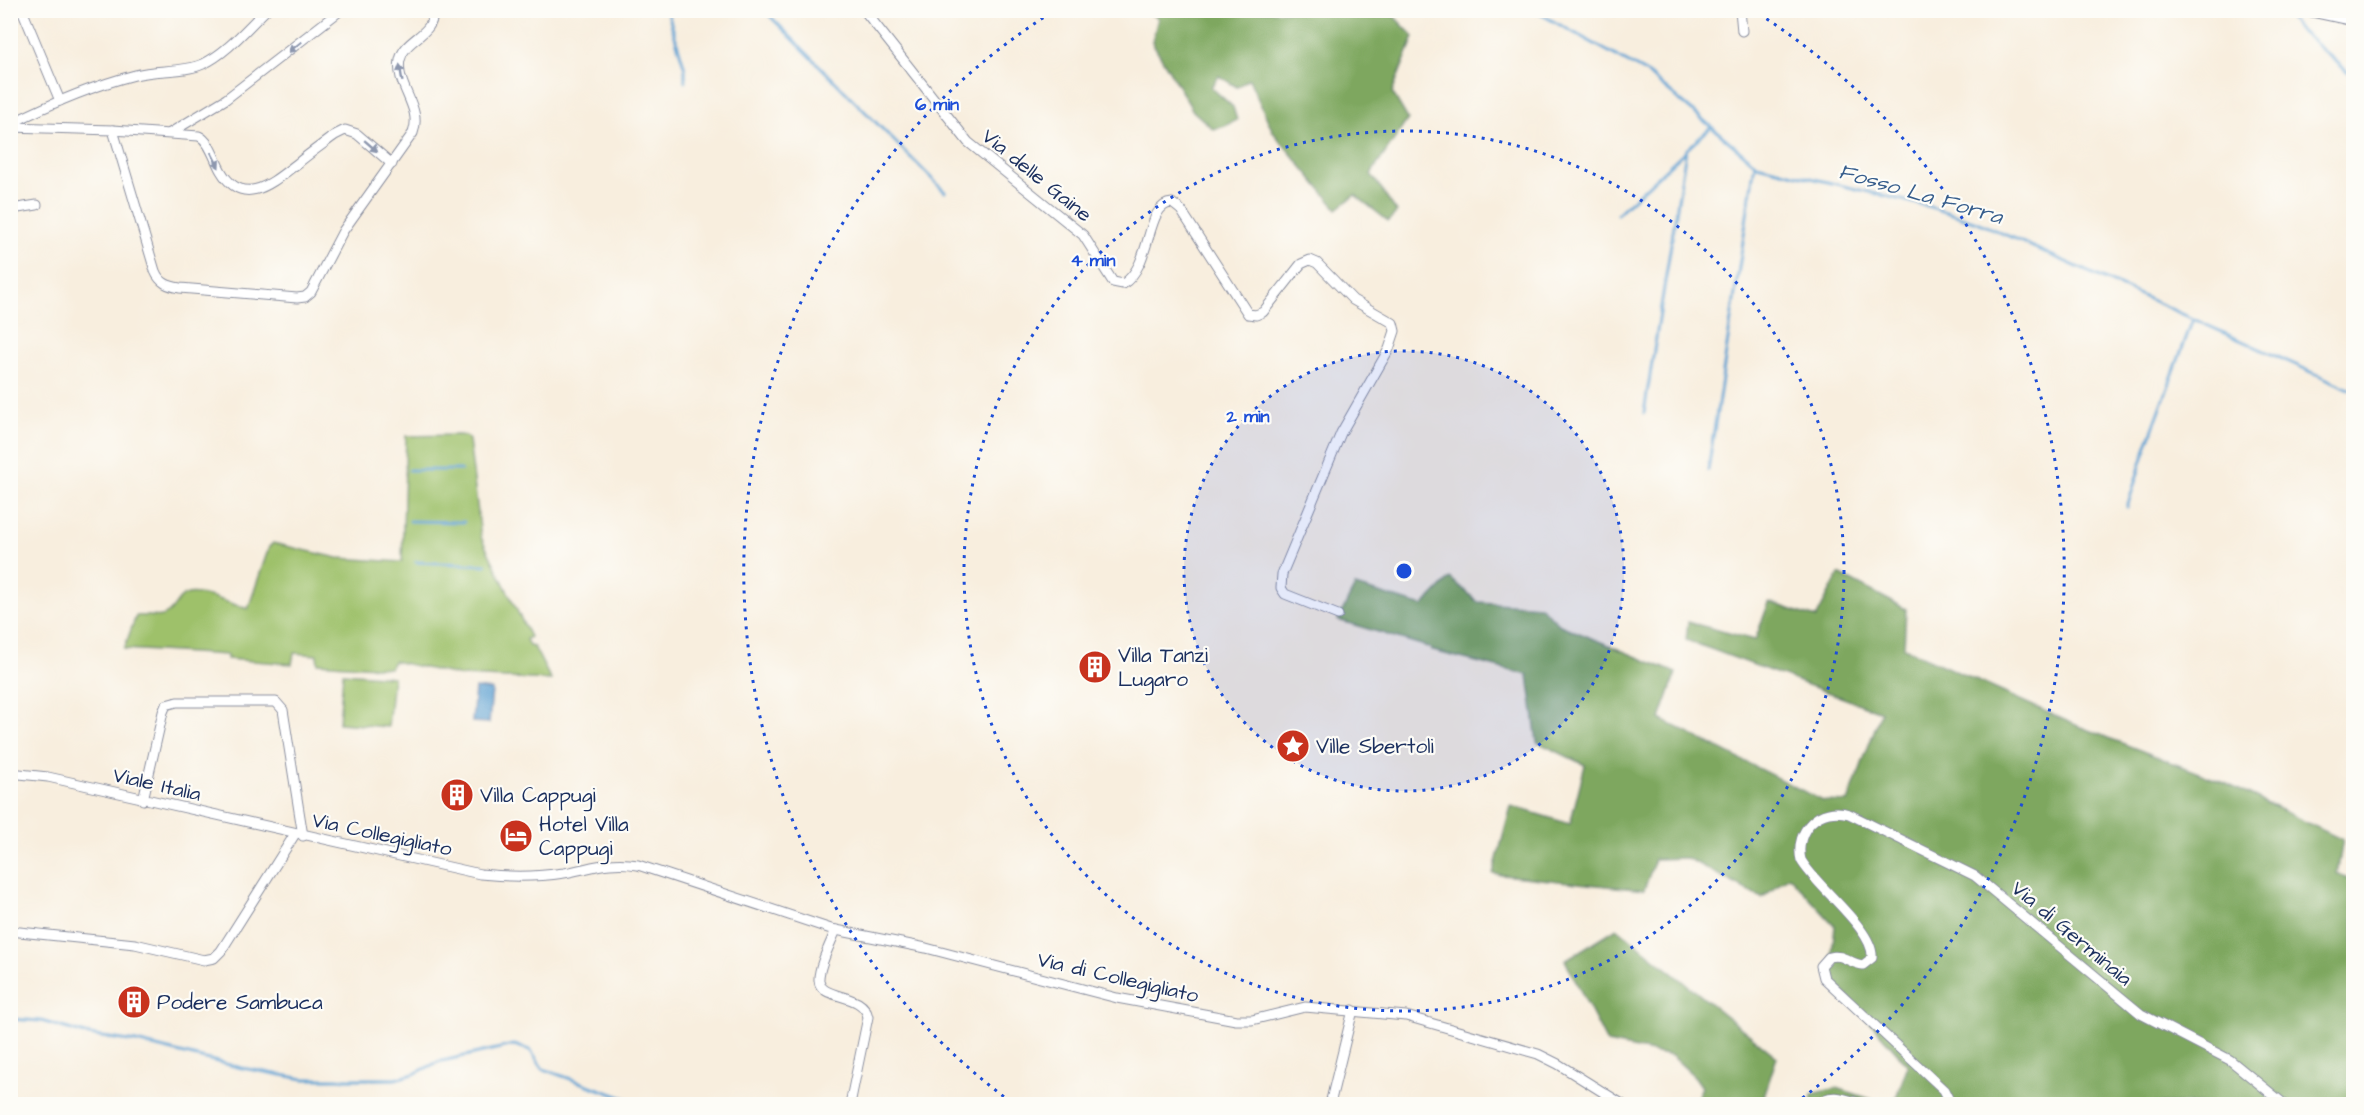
<svg xmlns="http://www.w3.org/2000/svg" width="2364" height="1115" font-family="'Architects Daughter',sans-serif">
<style>
.green{fill:#9ec16a;stroke:#5c7864;stroke-width:1.5}
.forest{fill:#7ea75e;stroke:#4c6b5e;stroke-width:1.5}
.water{fill:#5fa1d2;stroke:#3d6898;stroke-width:1.5}
.lines{fill:none;stroke-linecap:round;stroke-linejoin:round}
.stream{stroke:#5fa1d2;stroke-width:3}
.minor-casing{stroke:#8a8e9e;stroke-width:11}
.minor{stroke:#fff;stroke-width:9}
.oneway{fill:#8d97ae}
.ring{fill:none;stroke:#1d4ed8;stroke-width:3;stroke-dasharray:3 6}
.labels{text-anchor:middle;stroke-width:4.5;stroke-linejoin:round;paint-order:stroke}
.street-label{font-size:21px;fill:#1b2f5e;stroke:#fdfcf7}
.poi-label{font-size:21px;fill:#1b2f5e;stroke:#fdfcf7;text-anchor:start}
.water-label{font-size:22px;font-style:italic;fill:#365d8c;stroke:#fdfcf7}
.centre{fill:#1d4ed8;stroke:#fdfcf7;stroke-width:3}
.ring-label{font-size:18px;text-anchor:middle;font-weight:bold;fill:#1d4ed8;stroke:#fdfcf7;stroke-width:4.5;stroke-linejoin:round;paint-order:stroke}
</style>
<rect width="100%" height="100%" fill="#fdfcf7"/>
<filter id="ink" filterUnits="userSpaceOnUse"><feTurbulence type="fractalNoise" baseFrequency=".0167" numOctaves="2"/><feDisplacementMap in="SourceGraphic" scale="12" xChannelSelector="R" yChannelSelector="G"/><feConvolveMatrix kernelMatrix="1 2 1 2 8 2 1 2 1" color-interpolation-filters="sRGB"/></filter>
<filter id="wash" filterUnits="userSpaceOnUse"><feTurbulence type="fractalNoise" baseFrequency=".008" numOctaves="4" result="noise"/><feDisplacementMap in="SourceGraphic" scale="24" xChannelSelector="R" yChannelSelector="G"/><feGaussianBlur stdDeviation="1.35" result="paint"/><feColorMatrix in="noise" values="0 0 0 0 0 0 0 0 0 0 0 0 0 0 0 0 0 1.4 0 .05"/><feComposite in="paint" operator="in"/></filter>
<g filter="url(#wash)">
<rect width="100%" height="100%" fill="#f8eede"/>
<g class="green">
<path d="M458 435 466 436 469 440 481 537 530 637 526 639 529 646 534 647 551 680 461 676 394 661 390 668 318 663 317 655 294 653 292 664 227 659V655L124 649 136 616C145 614 160 620 168 613 176 607 177 597 188 594 201 591 234 605 248 609L269 547 273 543 338 558 402 562 406 436Z"/>
<path d="M343 673 393 677 388 727 339 723Z"/>
</g>
<g class="forest">
<path d="M1147 11H1389L1414 37 1392 92 1408 119 1371 174 1397 212 1388 221 1355 195 1337 209 1273 132 1249 79 1237 87 1219 76 1211 87 1233 107 1237 120 1225 126 1213 129 1193 111 1152 42 1158 18Z"/>
<path d="M1839 574 1906 609 1904 648 2078 726 2227 784 2343 840 2337 874 2354 880 2353 1104H1894L1908 1065 1829 976 1835 926 1789 876 1762 898 1687 858 1655 859 1644 890 1493 874 1511 806 1570 824 1585 765 1537 742 1528 675 1433 651 1428 647 1338 620 1355 586 1423 606 1450 578 1478 602 1540 606 1560 625 1676 673 1660 719 1823 801 1848 802 1881 712 1686 640 1688 622 1755 640 1769 602 1816 618Z"/>
<path d="M1617 928 1777 1057 1764 1096 1778 1104H1741L1736 1101 1733 1104H1694L1702 1087 1695 1077 1672 1056 1607 1043 1565 960Z"/>
<path d="M1837 1088 1886 1104H1811L1812 1094Z"/>
</g>
<path class="water" d="M475 688 492 690 489 723 472 722Z"/>
<g class="lines">
<g class="stream">
<path d="M667 10 685 69V82"/>
<path d="M764 10 945 192"/>
<path d="M1533 10 1647 73 1757 165 1927 206 1977 222 2354 391"/>
<path d="M2284 10 2298 29 2354 77"/>
<path d="M1617 214 1711 127"/>
<path d="M1644 413 1686 150"/>
<path d="M409 470H461"/>
<path d="M1708 470 1755 163"/>
<path d="M2127 507 2147 445 2193 319"/>
<path d="M410 521 464 522"/>
<path d="M416 562 486 565"/>
<path d="M10 1019 41 1021 89 1035 136 1042 242 1068 304 1079H395L414 1074 438 1062 514 1045 530 1050 543 1069 641 1104"/>
</g>
</g>
</g>
<g filter="url(#ink)">
<g class="lines">
<defs>
<g id="minor">
<path d="M864 10 968 142 1083 235 1113 282 1123 284C1153 265 1145 204 1172 203L1181 210 1248 314 1256 315 1263 312 1301 264 1310 260 1317 263 1353 300 1393 323 1395 331 1389 349 1341 433 1282 574 1281 588 1285 594 1338 615"/>
<path d="M1740 10 1742 31"/>
<path d="M2303 10 2354 21"/>
<path d="M23 12 60 101"/>
<path d="M10 124C50 104 92 86 135 75 157 69 182 73 203 64 227 53 247 28 266 10"/>
<path d="M10 127 113 130 199 136C210 141 215 161 221 171 244 210 274 181 298 163 310 153 323 144 335 135L345 130 357 134 392 164"/>
<path d="M113 130 155 271C160 283 168 286 180 288L297 298 305 297 311 292 343 231 413 133C423 107 395 86 400 60 405 37 435 36 433 10"/>
<path d="M170 133 226 99 341 10"/>
<path d="M10 205 18 208 37 205"/>
<path d="M10 773 48 777 480 874C508 877 537 877 564 873 592 868 609 860 638 865L831 929 926 948 1117 998 1236 1020H1252L1305 1007 1406 1016 1538 1054 1558 1064 1622 1104"/>
<path d="M143 800 163 712 166 705 177 702H276L283 710 303 836"/>
<path d="M836 930C831 942 818 968 819 980 820 1001 863 991 868 1017L850 1104"/>
<path d="M10 931 135 944 204 960 214 958 221 951 295 834"/>
<path d="M1330 1104 1353 1010"/>
<path d="M1819 1104C1830 1091 1848 1100 1861 1104"/>
<path d="M1951 1104 1944 1090 1824 978 1821 966 1829 957C1843 953 1850 964 1863 965L1872 958C1875 930 1815 886 1801 860 1794 830 1820 805 1849 814L1975 876 2141 1014 2230 1060 2284 1104"/>
</g>
</defs>
<use href="#minor" class="minor-casing"/>
<use href="#minor" class="minor"/>
</g>
<defs><path id="oneway-solid" d="M-6-.8H1V-3.2L6.5 0L1 3.2V.8H-6Z" transform="scale(1.5)"/></defs>
<g class="oneway">
<use href="#oneway-solid" transform="translate(295 47) rotate(142)"/>
<use href="#oneway-solid" transform="translate(401 73) rotate(-99)"/>
<use href="#oneway-solid" transform="translate(371 146) rotate(41)"/>
<use href="#oneway-solid" transform="translate(215 160) rotate(63)"/>
</g>
</g>
<circle cx="1404" cy="571" r="220" fill="#1d4ed8" fill-opacity=".12"/>
<g class="ring">
<circle cx="1404" cy="571" r="220"/>
<circle cx="1404" cy="571" r="440"/>
<path d="M1011 1102A661 661 0 0 1 1049 14M1759 14A661 661 0 0 1 1797 1102"/>
</g>
<defs>
<symbol id="building-disc" viewBox="-11 -11 22 22"><circle r="9.5" fill="#c8321e" stroke="#fdfcf7"/><path d="M-4-6H4V6H1V3H-1V6H-4ZM-2.5-4.3h1.7v1.8h-1.7ZM.8-4.3h1.7v1.8H.8ZM-2.5-1h1.7V.8h-1.7ZM.8-1h1.7V.8H.8Z" fill="#fff"/></symbol>
<symbol id="sight-disc" viewBox="-11 -11 22 22"><circle r="9.5" fill="#c8321e" stroke="#fdfcf7"/><path d="M0-6L1.8-2.2L6-1.7L2.9 1.2L3.7 5.4L0 3.3L-3.7 5.4L-2.9 1.2L-6-1.7L-1.8-2.2Z" fill="#fff"/></symbol>
<symbol id="hotel-disc" viewBox="-11 -11 22 22"><circle r="9.5" fill="#c8321e" stroke="#fdfcf7"/><path d="M-6-4.5h1.5V1H6V5H4.5V3h-9V5H-6ZM-4 0a1.8 1.8 0 1 1 3.6 0ZM.5 0V-2.5h3Q6-2.5 6 0Z" fill="#fff"/></symbol>
</defs>
<g fill-rule="evenodd">
<use href="#building-disc" x="1076" y="648" width="38" height="38"/>
<use href="#sight-disc" x="1274" y="727" width="38" height="38"/>
<use href="#building-disc" x="438" y="776" width="38" height="38"/>
<use href="#hotel-disc" x="497" y="817" width="38" height="38"/>
<use href="#building-disc" x="115" y="983" width="38" height="38"/>
</g>
<g class="labels">
<g class="street-label">
<text transform="translate(1037 175) rotate(39)" y="7">Via delle Gaine</text>
<text transform="translate(157 784) rotate(13)" y="7">Viale Italia</text>
<text transform="translate(382 834) rotate(12)" y="7">Via Collegigliato</text>
<text transform="translate(2072 933) rotate(40)" y="7">Via di Germinaia</text>
<text transform="translate(1118 977) rotate(13)" y="7">Via di Collegigliato</text>
</g>
<g class="poi-label">
<text x="1118" y="662">Villa Tanzi<tspan x="1118" dy="24">Lugaro</tspan></text>
<text x="1316" y="753">Ville Sbertoli</text>
<text x="480" y="802">Villa Cappugi</text>
<text x="539" y="831">Hotel Villa<tspan x="539" dy="24">Cappugi</tspan></text>
<text x="157" y="1009">Podere Sambuca</text>
</g>
<g class="water-label">
<text transform="translate(1921 193) rotate(16)" y="8">Fosso La Forra</text>
</g>
</g>
<circle cx="1404" cy="571" r="9" class="centre"/>
<g class="ring-label">
<text x="937" y="110">6 min</text>
<text x="1093" y="266">4 min</text>
<text x="1248" y="422">2 min</text>
</g>
<rect width="2364" height="1115" fill="none" stroke="#fdfcf7" stroke-width="36"/>
</svg>
